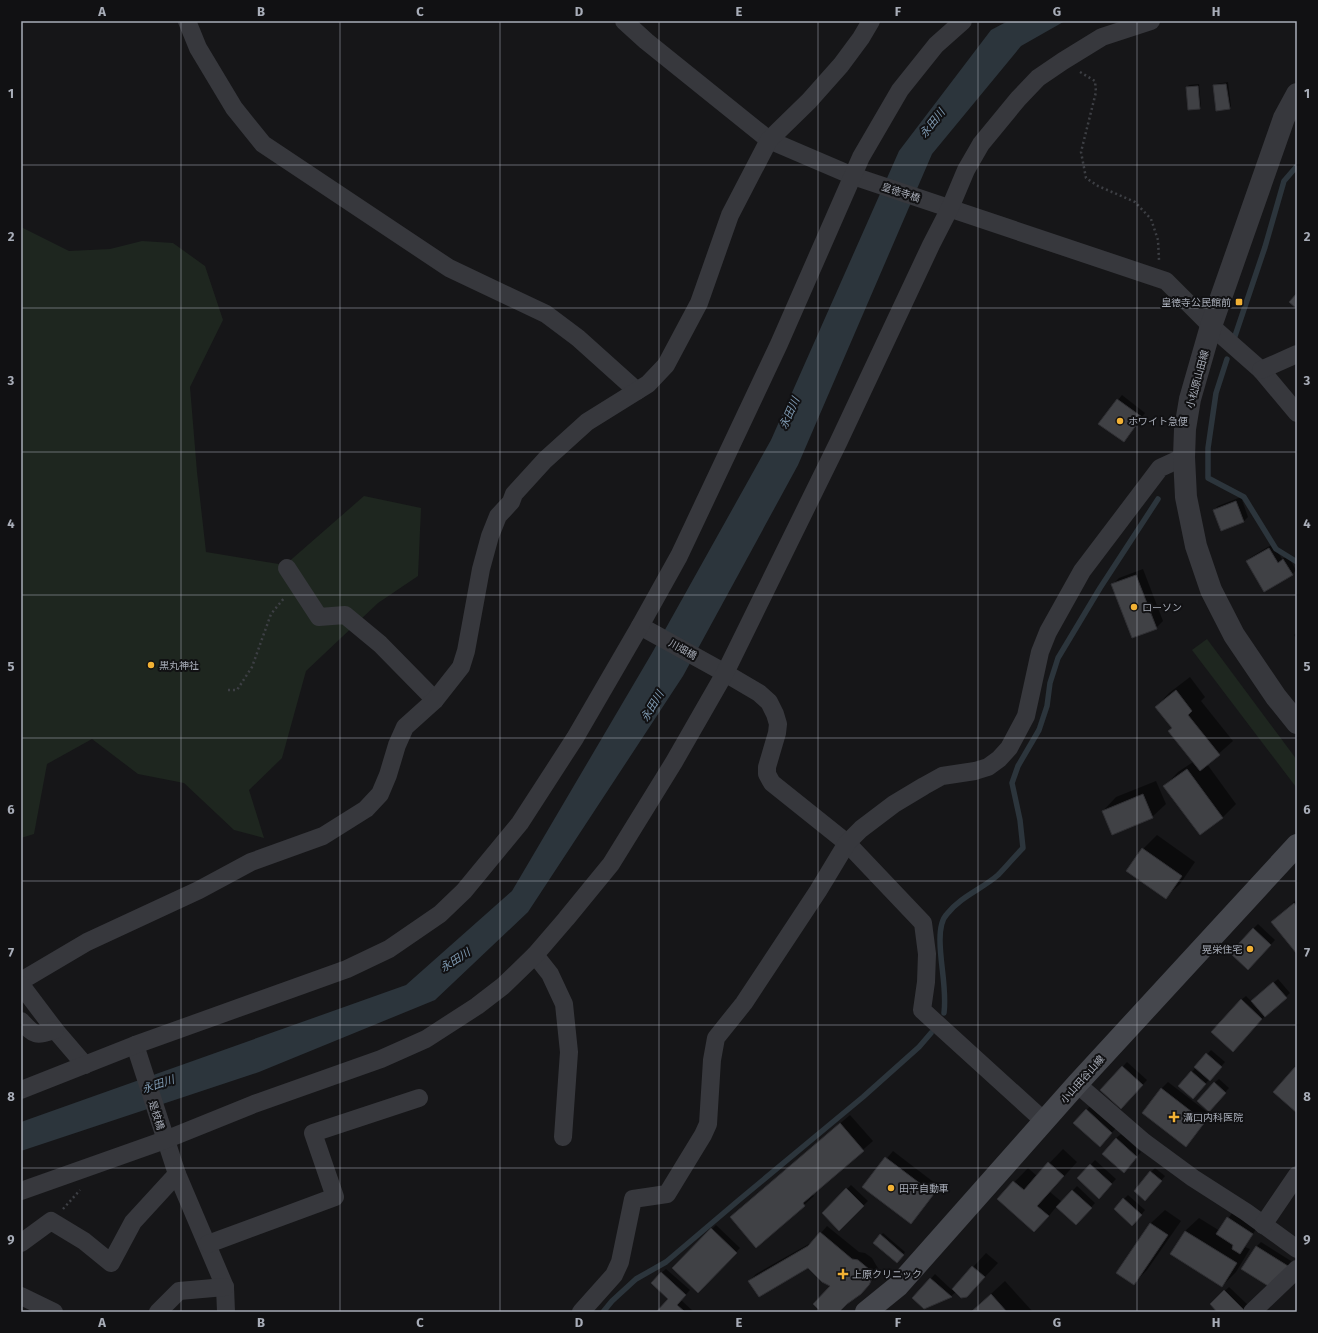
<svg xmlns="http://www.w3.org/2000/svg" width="1318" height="1333" font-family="'Fira Sans','Noto Sans JP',sans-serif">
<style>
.green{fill:#1e261f}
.water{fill:#2c353c}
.shadow{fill:#0007}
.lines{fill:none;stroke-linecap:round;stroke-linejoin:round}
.stream{stroke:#2c353c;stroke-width:5.5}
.building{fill:#404145;stroke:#303034}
.path{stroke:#3d3f44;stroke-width:2.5;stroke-dasharray:2 3;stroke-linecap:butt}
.minor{stroke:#37383d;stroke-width:18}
.tertiary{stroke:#37383d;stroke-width:22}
.secondary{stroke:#45474d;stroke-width:22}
.grid{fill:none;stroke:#a8adb8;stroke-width:1;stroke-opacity:0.55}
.poi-dot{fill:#f2b134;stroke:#111113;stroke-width:1.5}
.labels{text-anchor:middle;stroke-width:4;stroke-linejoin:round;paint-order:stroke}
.street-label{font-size:10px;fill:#a8adb8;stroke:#111113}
.poi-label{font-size:10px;fill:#a8adb8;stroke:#111113;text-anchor:start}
.water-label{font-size:11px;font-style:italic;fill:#7f9bb3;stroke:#111113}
.neatline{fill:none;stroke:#a8adb8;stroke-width:1.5}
.grid-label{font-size:13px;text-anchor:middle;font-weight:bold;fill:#a8adb8}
</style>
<rect width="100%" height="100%" fill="#161618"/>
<g class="green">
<path d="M21 227 69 251 110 249 142 241 173 243 205 266 223 320 190 387 197 472 206 552 285 565 364 496 421 508 418 576 378 603 306 671 282 758 249 790 264 838 234 830 184 783 138 774 92 739 47 764 34 834 21 838Z"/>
<path d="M1207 639 1297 760 1296 787 1192 650Z"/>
</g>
<path class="water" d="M1008 21H1065L1021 46 932 154 798 465 683 676 528 912 435 1000 259 1072 21 1151V1122L406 985 512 891 652 653 771 440 899 151 991 30Z"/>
<g class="shadow">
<path d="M1228 82 1231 106 1229 108 1214 85 1216 84Z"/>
<path d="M1199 84 1201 106 1200 108 1187 87 1189 85Z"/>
<path d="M1122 395 1145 413 1128 437 1118 400Z"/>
<path d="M1241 497 1248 517 1244 521 1221 530 1214 510 1218 506Z"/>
<path d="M1273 544 1282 559 1288 556 1296 570 1292 575 1247 561 1251 557Z"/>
<path d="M1143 569 1163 621 1156 628 1112 585 1119 578Z"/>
<path d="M1297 632V639L1294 635Z"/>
<path d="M1190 677 1205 697 1201 701 1233 741 1207 764 1236 804 1222 818 1165 786 1178 772 1193 762 1173 728 1156 707 1169 693Z"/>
<path d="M1156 781 1166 804 1152 817 1103 811 1116 797Z"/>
<path d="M1157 835 1195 862 1180 884 1166 897 1128 871 1143 849Z"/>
<path d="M1297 899V953L1272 922Z"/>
<path d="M1258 924 1275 940 1252 964 1253 929Z"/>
<path d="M1278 979 1290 993 1265 1016 1237 1046 1241 1000 1246 996 1252 1002Z"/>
<path d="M1211 1050 1225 1062 1197 1093 1192 1072Z"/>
<path d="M1127 1062 1147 1080 1126 1104 1101 1090Z"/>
<path d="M1219 1079 1229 1088 1213 1106 1214 1083Z"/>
<path d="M1168 1082 1211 1115 1186 1146 1161 1089Z"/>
<path d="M1091 1105 1116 1128 1104 1141 1075 1123Z"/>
<path d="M850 1115 873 1141 812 1194 814 1196 804 1205 756 1246 740 1208Z"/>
<path d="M1121 1134 1141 1152 1128 1167 1116 1138Z"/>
<path d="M1063 1149 1077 1162 1050 1192 1062 1202 1077 1186 1095 1203 1080 1219 1057 1206 1048 1217 999 1198 1028 1168 1037 1176Z"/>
<path d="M893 1151 940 1187 917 1216 863 1187Z"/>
<path d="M1095 1160 1116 1179 1098 1198 1078 1178Z"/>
<path d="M1155 1168 1165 1176 1149 1195 1151 1172Z"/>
<path d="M851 1185 868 1201 839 1229 823 1213Z"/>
<path d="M1128 1195 1145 1210 1137 1220 1124 1199Z"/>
<path d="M1165 1210 1181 1221 1147 1270 1133 1284 1118 1273 1151 1223Z"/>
<path d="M1232 1213 1256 1229 1245 1247 1250 1249 1236 1272 1222 1286 1185 1231 1199 1218 1220 1231Z"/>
<path d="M716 1225 740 1248 698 1292 673 1268Z"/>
<path d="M827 1226 859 1252 865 1253 872 1258 879 1270 875 1277 868 1286 847 1302 838 1312H822L832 1286 808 1267 749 1281 756 1274 814 1241Z"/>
<path d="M883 1233 905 1252 897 1262 875 1242Z"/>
<path d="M1261 1242 1291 1261 1277 1284 1243 1269 1257 1246Z"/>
<path d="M986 1253 998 1263 967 1296 956 1292 951 1296 913 1298 935 1274 952 1290Z"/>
<path d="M666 1269 690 1290 681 1300 694 1312H658L670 1299 661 1273Z"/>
<path d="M1005 1281 1033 1312H972L980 1304Z"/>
<path d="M1229 1287 1248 1305 1241 1312H1219L1211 1304Z"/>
</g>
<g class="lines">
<g class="stream">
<path d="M1235 336 1265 247 1284 181 1297 166"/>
<path d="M1227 359 1216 393 1208 448V478L1244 497 1276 549 1297 562"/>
<path d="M944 1013C947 989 940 964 940 940 940 931 941 920 947 914 960 897 982 889 998 875 1006 867 1014 857 1023 848L1020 820 1012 783 1018 766 1039 730 1047 706 1050 683 1058 658 1100 588 1158 499"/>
<path d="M603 1312 612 1301 636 1279 666 1262 739 1200 863 1097 919 1047 931 1033"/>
</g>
</g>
<g class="building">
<path d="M1226 84 1230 109 1216 111 1213 85Z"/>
<path d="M1198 86 1200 109 1188 110 1186 87Z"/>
<path d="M1297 293V309L1289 302Z"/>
<path d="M1117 399 1142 417 1124 442 1098 424Z"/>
<path d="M1236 501 1244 522 1221 531 1213 510Z"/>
<path d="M1269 548 1278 563 1283 559 1293 575 1264 592 1246 561Z"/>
<path d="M1136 575 1157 629 1132 638 1111 584Z"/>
<path d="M1176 690 1192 711 1188 715 1220 755 1200 771 1168 731 1172 728 1155 707Z"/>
<path d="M1187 769 1223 818 1200 835 1163 786Z"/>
<path d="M1143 794 1153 818 1112 835 1102 811Z"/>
<path d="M1142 848 1182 876 1166 899 1126 871Z"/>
<path d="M1294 903 1297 907V954L1271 922Z"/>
<path d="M1253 928 1271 945 1248 970 1230 953Z"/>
<path d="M1273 982 1287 998 1265 1017 1251 1001Z"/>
<path d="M1241 999 1262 1019 1233 1052 1211 1032Z"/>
<path d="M1206 1053 1222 1067 1210 1081 1194 1067Z"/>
<path d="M1122 1066 1143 1085 1121 1109 1100 1090Z"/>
<path d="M1295 1067 1297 1069V1113L1273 1092Z"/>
<path d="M1191 1071 1206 1084 1193 1099 1178 1086Z"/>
<path d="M1214 1082 1226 1093 1209 1112 1197 1101Z"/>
<path d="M1161 1088 1205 1122 1186 1147 1142 1113Z"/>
<path d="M1086 1109 1112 1133 1100 1147 1073 1123Z"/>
<path d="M840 1123 864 1151 803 1203 805 1206 756 1248 730 1217Z"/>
<path d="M1116 1138 1137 1157 1124 1173 1102 1154Z"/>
<path d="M885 1157 934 1194 911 1224 862 1187Z"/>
<path d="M1048 1162 1064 1176 1037 1206 1049 1216 1034 1232 997 1199 1013 1181 1024 1190Z"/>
<path d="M1090 1164 1112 1184 1099 1199 1077 1178Z"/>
<path d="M1150 1171 1162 1181 1145 1201 1134 1191Z"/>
<path d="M846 1188 864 1206 839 1231 822 1213Z"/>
<path d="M1072 1190 1092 1208 1076 1225 1056 1207Z"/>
<path d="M1123 1198 1142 1215 1132 1226 1114 1209Z"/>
<path d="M1227 1217 1253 1234 1240 1254 1232 1249 1233 1245 1216 1234Z"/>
<path d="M1150 1223 1168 1235 1134 1285 1116 1273Z"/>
<path d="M711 1228 737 1253 698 1293 672 1268Z"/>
<path d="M1185 1231 1237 1263 1222 1287 1170 1254Z"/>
<path d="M820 1232 852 1259 858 1260 870 1270 873 1277 869 1285 861 1294 847 1304 839 1312H821L813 1304 830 1286 822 1282 808 1268 759 1297 748 1281 808 1246Z"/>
<path d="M880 1234 904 1255 897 1263 873 1243Z"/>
<path d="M1256 1246 1288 1266 1273 1289 1241 1269Z"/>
<path d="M972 1266 985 1277 967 1297 961 1298 952 1289Z"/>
<path d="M661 1272 686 1295 677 1305 685 1312H656L668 1299 651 1283Z"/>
<path d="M930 1278 952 1297 924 1309 912 1298Z"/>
<path d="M1224 1290 1244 1310 1242 1312H1217L1210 1304Z"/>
<path d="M991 1294 1007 1312H971Z"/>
</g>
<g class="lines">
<g class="path">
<path d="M1080 72 1095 81 1096 92 1081 152 1086 178 1098 186 1135 202 1151 219 1158 240 1159 260"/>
<path d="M228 690H237L252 667 271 614 285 597"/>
<path d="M63 1209 80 1190"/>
</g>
<g class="minor">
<path d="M187 21 198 48 234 108 263 144 449 268 546 314 578 338 637 391"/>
<path d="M624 21 646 41 769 140 853 176 1166 281 1211 326 1261 370 1297 413"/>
<path d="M1261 370 1297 354"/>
<path d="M287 568 319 617 345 615 380 644 435 700"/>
<path d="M640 626 725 673 759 693 769 702 775 714 778 724 777 733 767 767V774L772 783 847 843 923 923 927 954 926 982 922 1010 1044 1121"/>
<path d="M535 955 550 974 564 1004 569 1052 563 1137"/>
<path d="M21 981 87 942 199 890 251 862 323 836 366 809 380 794 388 775 397 745 405 727 435 700 461 667 466 651 481 569 490 536 498 516 511 502 514 494 545 460 587 422 648 384 666 365 699 303 730 215 769 140 809 101 841 65 861 38 871 21"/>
<path d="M21 985 55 1030 85 1065"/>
<path d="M21 1021C35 1036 35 1036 55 1030"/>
<path d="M135 1045 177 1174 225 1287 226 1312"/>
<path d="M1077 1084 1144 1142 1193 1178 1246 1212 1297 1249"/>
<path d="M21 1090 135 1045 347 969 389 949 440 914 464 891 520 823 575 738 640 626 679 556 779 344 861 157 900 90 936 45 963 21"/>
<path d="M21 1191 165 1140 254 1104 381 1059 426 1039 477 1006 503 986 535 955 566 919 611 864 674 762 725 673 838 443 931 245 950 208 966 170 981 144 1018 99 1038 78 1063 61 1102 37 1151 21"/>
<path d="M1263 1225 1297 1175"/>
<path d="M21 1243 51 1221 84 1241 111 1263 133 1222 177 1174"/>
<path d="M208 1244 335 1197 313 1133 419 1098"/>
<path d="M21 1296 54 1312"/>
<path d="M158 1312 179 1291 225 1287"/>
<path d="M581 1312 614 1275 620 1262 633 1199 667 1194 703 1135 708 1124 712 1060 716 1038 744 1003 818 891 847 843 861 829 894 804 924 786 942 776 975 771 988 767 999 759 1009 748 1026 716 1040 652 1048 632 1082 571 1160 468 1184 457"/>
<path d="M1252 1312 1297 1269"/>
</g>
<path class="tertiary" d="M1297 94 1284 118 1211 326 1190 399 1185 429 1184 457 1186 497 1196 546 1211 590 1234 635 1276 697 1297 723"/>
<path class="secondary" d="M866 1312 898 1286 1077 1084 1297 845"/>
</g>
<path class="grid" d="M181 21V1312M340 21V1312M500 21V1312M659 21V1312M818 21V1312M978 21V1312M1137 21V1312M21 165H1297M21 308H1297M21 452H1297M21 595H1297M21 738H1297M21 881H1297M21 1025H1297M21 1168H1297"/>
<g class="poi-dot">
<rect x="1235" y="298" width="8" height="8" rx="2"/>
<circle cx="1120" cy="421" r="4"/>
<circle cx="1134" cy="607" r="4"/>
<circle cx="151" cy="665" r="4"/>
<circle cx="1250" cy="949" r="4"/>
<path d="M1172 1111h4v4h4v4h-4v4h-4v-4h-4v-4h4z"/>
<circle cx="891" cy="1188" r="4"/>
<path d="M841 1268h4v4h4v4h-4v4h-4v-4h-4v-4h4z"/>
</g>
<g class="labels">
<g class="street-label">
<text transform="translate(901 192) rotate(18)" y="4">皇徳寺橋</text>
<text transform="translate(1197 379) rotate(-75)" y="4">小松原山田線</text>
<text transform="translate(683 649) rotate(29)" y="4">川畑橋</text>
<text transform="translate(1082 1079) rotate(-48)" y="4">小山田谷山線</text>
<text transform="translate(157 1115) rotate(73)" y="4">是枝橋</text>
</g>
<g class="poi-label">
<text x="1231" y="306" text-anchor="end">皇徳寺公民館前</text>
<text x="1128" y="425">ホワイト急便</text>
<text x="1142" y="611">ローソン</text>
<text x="159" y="669">黒丸神社</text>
<text x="1242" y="953" text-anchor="end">晃栄住宅</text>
<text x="1183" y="1121">溝口内科医院</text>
<text x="899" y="1192">田平自動車</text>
<text x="852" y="1278">上原クリニック</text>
</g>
<g class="water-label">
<text transform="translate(932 123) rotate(-52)" y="4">永田川</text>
<text transform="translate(789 413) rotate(-66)" y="4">永田川</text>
<text transform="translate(652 706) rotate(-59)" y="4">永田川</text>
<text transform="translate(455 960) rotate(-33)" y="4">永田川</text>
<text transform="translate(158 1084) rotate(-18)" y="4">永田川</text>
</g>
</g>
<rect width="1318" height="1333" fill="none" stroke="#111113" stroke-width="44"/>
<rect x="22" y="22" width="1274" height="1289" class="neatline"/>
<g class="grid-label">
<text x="102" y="16">A</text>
<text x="261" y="16">B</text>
<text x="420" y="16">C</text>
<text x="579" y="16">D</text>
<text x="739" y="16">E</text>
<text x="898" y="16">F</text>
<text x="1057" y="16">G</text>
<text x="1216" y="16">H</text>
<text x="11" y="98">1</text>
<text x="1307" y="98">1</text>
<text x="11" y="241">2</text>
<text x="1307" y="241">2</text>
<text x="11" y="385">3</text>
<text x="1307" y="385">3</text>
<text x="11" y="528">4</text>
<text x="1307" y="528">4</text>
<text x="11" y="671">5</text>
<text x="1307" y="671">5</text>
<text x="11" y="814">6</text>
<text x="1307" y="814">6</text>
<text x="11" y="957">7</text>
<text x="1307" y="957">7</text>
<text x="11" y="1101">8</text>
<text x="1307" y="1101">8</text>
<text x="11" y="1244">9</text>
<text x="1307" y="1244">9</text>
<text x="102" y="1327">A</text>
<text x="261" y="1327">B</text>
<text x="420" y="1327">C</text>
<text x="579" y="1327">D</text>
<text x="739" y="1327">E</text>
<text x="898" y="1327">F</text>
<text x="1057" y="1327">G</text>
<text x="1216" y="1327">H</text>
</g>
</svg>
